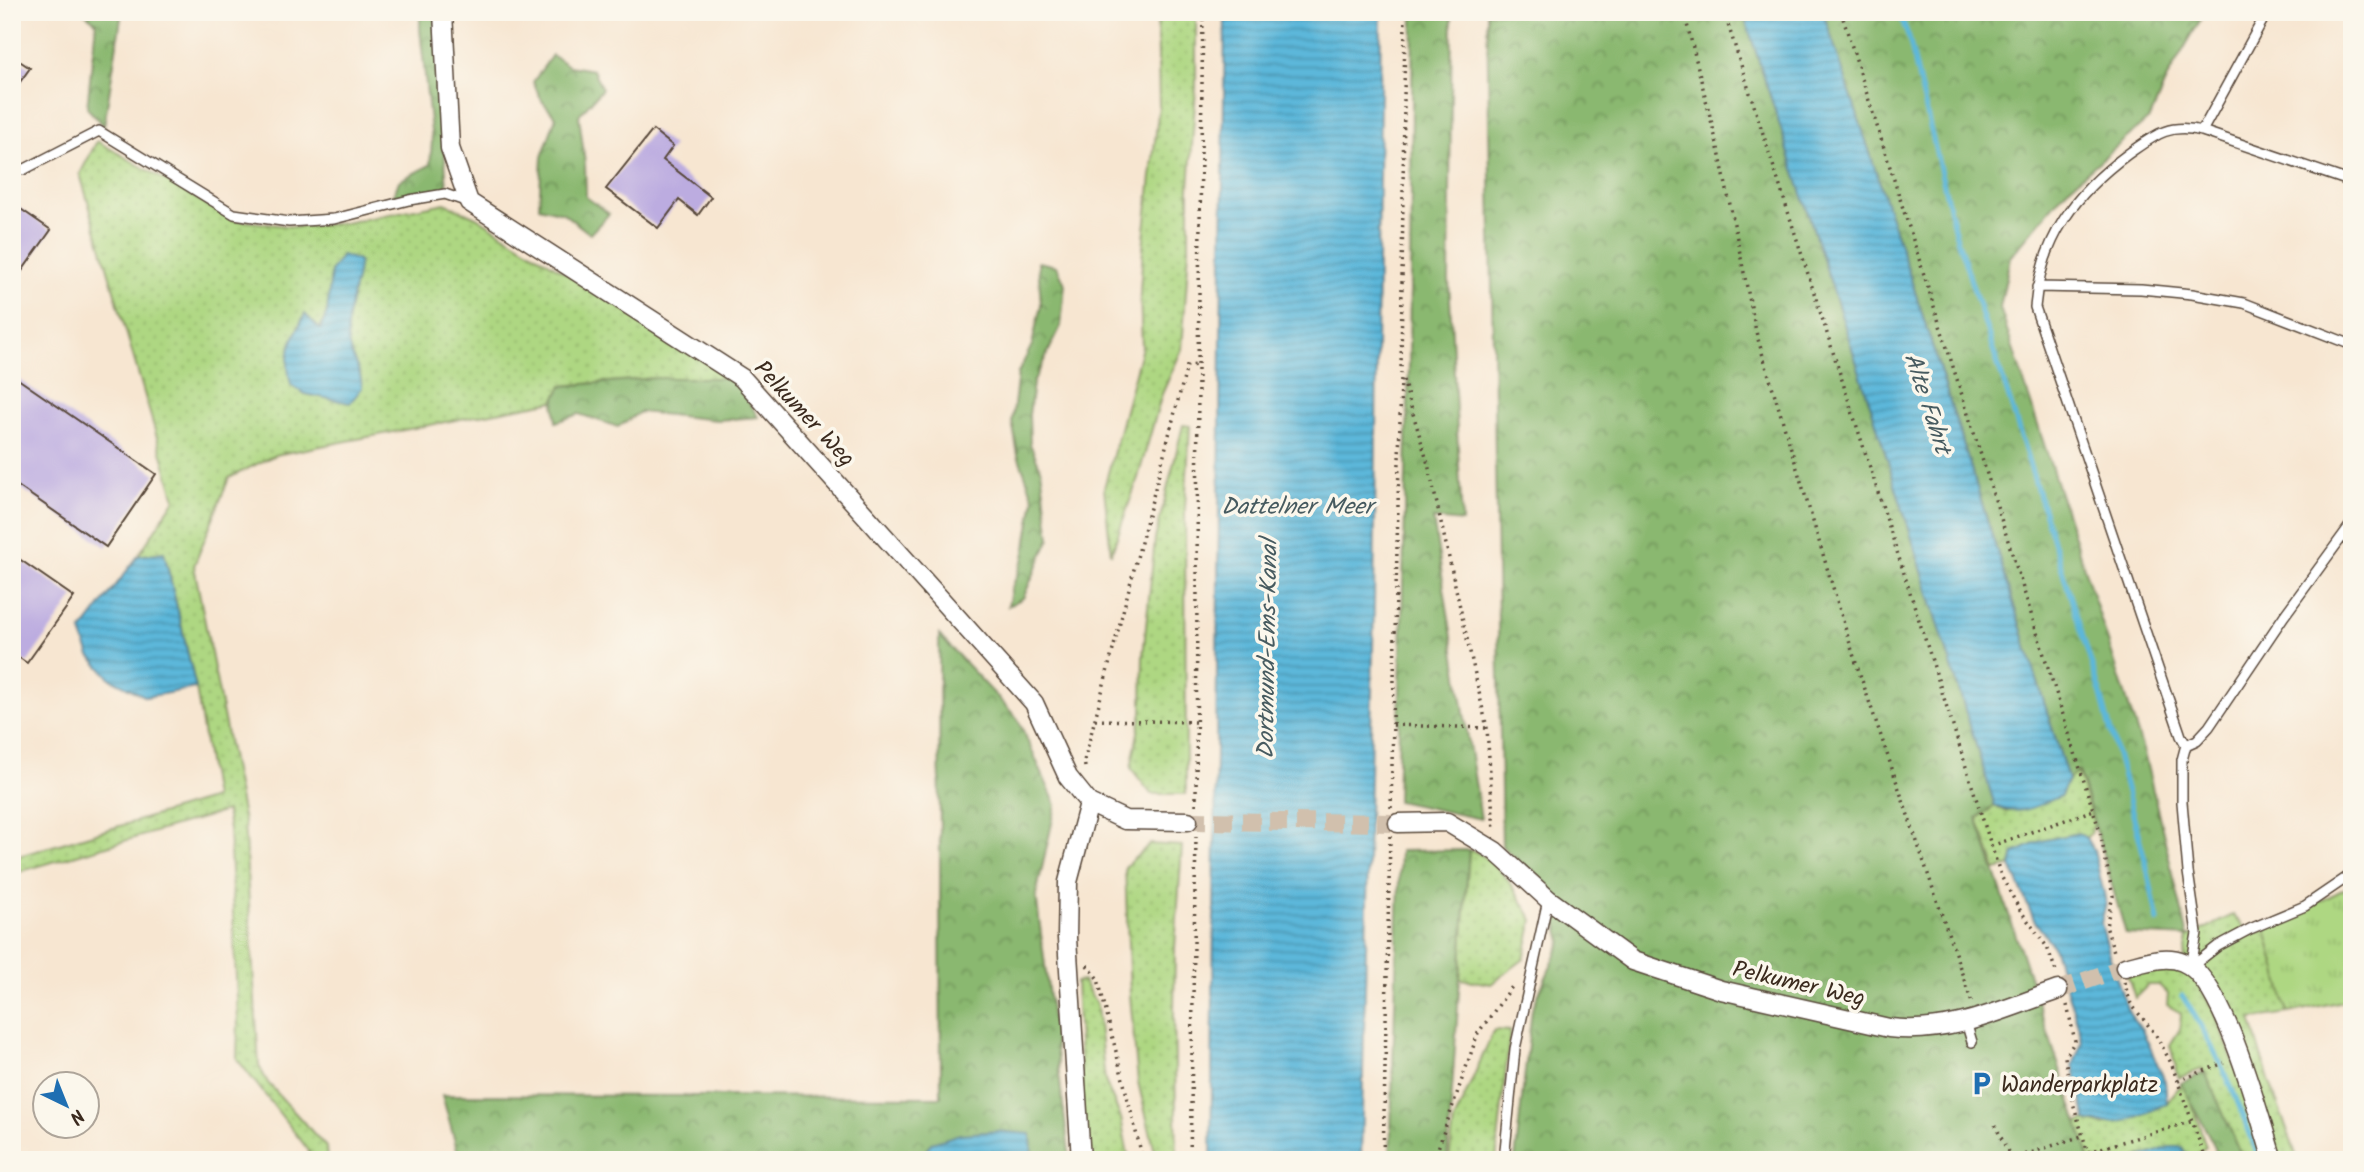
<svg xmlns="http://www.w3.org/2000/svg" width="2364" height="1172" font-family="Kalam,sans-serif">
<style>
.grass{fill:url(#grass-dots);stroke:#748050;stroke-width:2}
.forest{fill:url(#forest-crowns);stroke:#627147;stroke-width:2}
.park{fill:url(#park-tufts);stroke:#748050;stroke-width:2}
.water{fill:url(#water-rules);stroke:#4c707c;stroke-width:2}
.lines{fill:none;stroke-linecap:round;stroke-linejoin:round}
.stream{stroke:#5cb7da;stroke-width:5}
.building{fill:#bcace0}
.street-tunnel{stroke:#d1c0ad;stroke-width:18;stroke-dasharray:18 9;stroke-linecap:butt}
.lane-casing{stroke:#574639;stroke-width:12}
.street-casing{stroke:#574639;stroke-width:21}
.path{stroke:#574639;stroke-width:3.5;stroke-dasharray:2 5;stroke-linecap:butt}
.lane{stroke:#fff;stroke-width:9}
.street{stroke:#fff;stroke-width:18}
.labels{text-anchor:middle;stroke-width:7;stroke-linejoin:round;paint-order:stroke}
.street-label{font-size:23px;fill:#3b2a1e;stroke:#fbf7ec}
.poi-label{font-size:23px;fill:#3b2a1e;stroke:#fbf7ec;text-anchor:start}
.water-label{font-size:24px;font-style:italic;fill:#475b60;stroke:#fbf7ec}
</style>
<defs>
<pattern id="grass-dots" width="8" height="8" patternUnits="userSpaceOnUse" patternTransform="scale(1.75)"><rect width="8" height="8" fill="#aed782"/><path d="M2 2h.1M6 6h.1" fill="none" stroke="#97b970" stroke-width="1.8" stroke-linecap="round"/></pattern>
<pattern id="forest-crowns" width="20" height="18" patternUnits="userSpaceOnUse" patternTransform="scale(1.75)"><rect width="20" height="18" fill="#8ab870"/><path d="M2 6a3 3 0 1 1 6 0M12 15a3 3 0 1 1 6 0" fill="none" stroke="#72965b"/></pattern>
<pattern id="park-tufts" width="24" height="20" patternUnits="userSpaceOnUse" patternTransform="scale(1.75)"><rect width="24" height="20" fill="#aed782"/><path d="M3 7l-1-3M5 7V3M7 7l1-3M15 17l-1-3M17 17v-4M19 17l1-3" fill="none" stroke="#97b970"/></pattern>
<pattern id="water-rules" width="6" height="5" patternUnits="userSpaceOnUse" patternTransform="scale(1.75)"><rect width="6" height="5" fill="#5cb7da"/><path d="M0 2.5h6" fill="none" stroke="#4d95b0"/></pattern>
</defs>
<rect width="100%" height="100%" fill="#fbf7ec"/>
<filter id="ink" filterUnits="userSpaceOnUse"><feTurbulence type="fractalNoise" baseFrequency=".0143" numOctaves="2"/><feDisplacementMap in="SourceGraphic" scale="14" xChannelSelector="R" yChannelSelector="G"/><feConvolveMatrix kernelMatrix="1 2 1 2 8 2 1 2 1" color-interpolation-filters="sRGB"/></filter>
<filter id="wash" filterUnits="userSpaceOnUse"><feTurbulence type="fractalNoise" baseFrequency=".00686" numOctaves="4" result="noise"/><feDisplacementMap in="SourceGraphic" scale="28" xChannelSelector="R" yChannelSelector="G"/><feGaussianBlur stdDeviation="1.57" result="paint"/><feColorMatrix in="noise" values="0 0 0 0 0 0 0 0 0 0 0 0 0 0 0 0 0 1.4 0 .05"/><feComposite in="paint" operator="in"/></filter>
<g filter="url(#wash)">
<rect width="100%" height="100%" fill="#f7e6d1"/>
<path class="grass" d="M1157 12H1196V87L1189 189V248L1182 349 1162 394 1137 481 1111 554 1104 488 1142 347 1140 292 1143 248 1159 105Z
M97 141 234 220 296 227 345 223 445 203 476 217 734 378H656L562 386 554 401 275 455 229 478 194 566 244 822 259 1066 268 1083 326 1147 327 1160H308L309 1151 237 1059 238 1020 229 829 226 811 12 874V858L214 798 196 688 164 552 138 556 175 499 80 174Z
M1183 425 1190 426 1185 508 1186 794H1151L1131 768 1142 712 1143 656 1155 539Z
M2078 773 2094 824 2091 833 2086 838 2078 833 2041 841 2014 853 2011 866 1996 870 1978 819 1987 809 1995 806 2006 812 2061 796 2068 779Z
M1150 844 1182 846 1175 948 1174 1014 1177 1160H1157L1138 1082 1130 995 1125 867Z
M1469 850C1498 856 1519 897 1533 920L1524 959 1491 984 1460 979Z
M2233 915 2251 935 2266 929 2288 1013 2251 1019 2269 1080 2298 1160H2275L2241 1058 2184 961 2188 937Z
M2161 961 2201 978 2272 1160H2244L2202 1069 2179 1078 2170 1045 2180 1029 2181 1013 2167 1005 2168 994 2159 985H2148L2135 998 2125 967Z
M1083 981 1097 1006 1105 1081 1121 1118 1129 1160H1085L1076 982Z
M1494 1030 1510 1031 1496 1160H1449L1454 1121Z
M2182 1083 2186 1085 2206 1147 2197 1154 2187 1155 2182 1148 2144 1155 2134 1160H2088L2077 1123 2086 1120 2104 1125 2167 1103Z"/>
<path class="forest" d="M83 12H122L104 126 87 108 96 22Z
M420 12H435L447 189 392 200 399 181 430 165 432 141 420 29Z
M1413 12H1452L1449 280 1462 522 1433 519 1481 819 1397 801 1409 365Z
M1487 12H1743L1871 407 1995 806 1977 818 2090 1160H1515L1532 1009 1562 941 1548 889 1502 846Z
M1823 12H2205L2168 76 2150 118 2066 190 2010 257 2000 308 2144 753 2188 937 2126 934 2079 771 2068 779C1988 522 1909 266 1823 12Z
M552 55 569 66 593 70 602 89 579 115 585 164 586 197 609 214 590 234 563 213 539 207 542 157 556 117 542 101 533 82Z
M1038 262 1057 266 1065 284 1061 326 1033 383 1029 415 1030 444 1041 469 1050 538 1023 598 1008 606 1011 590 1024 558 1034 499 1018 455 1012 421 1018 373 1032 345 1041 305Z
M656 378H734L758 417 717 420 640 412 618 427 579 414 556 422 554 401 562 386Z
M939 635 1018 719 1056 805 1036 895 1070 1160H1032L1031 1134 931 1143 920 1160H460L442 1095 941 1097Z
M1469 850 1447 1160H1390L1400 851Z
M2205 1072 2243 1159 2244 1160H2218L2214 1145 2181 1083Z"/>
<path class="park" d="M2352 885V999L2288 1013 2266 929Z"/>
<path class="water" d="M1225 12H1381L1374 606 1361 1160H1211Z
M1743 12H1823C1909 266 1988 522 2068 779L2061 796C2039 805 2018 818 1995 806L1871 407Z
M342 255 359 261C357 287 342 320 349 346 353 363 361 368 362 388L350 403 305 394 291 385C283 355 291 341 305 314L320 329 327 313 331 271Z
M164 552 196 688 146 697 111 679 90 656 81 632 138 556Z
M2078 833 2086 838 2094 851 2106 903 2101 923 2114 970 2127 1008 2134 1021 2142 1029 2165 1081 2167 1103C2139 1117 2118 1129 2086 1120L2073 1065 2082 1042 2080 1032 2053 946 2034 920 2011 866 2014 853 2041 841Z
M998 1131 1031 1134 1032 1160H920L931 1143 960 1134Z
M2169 1147H2182L2190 1160H2134Z"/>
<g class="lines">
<path class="stream" d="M1899 12 1909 38 1955 232 2013 411 2101 695 2146 863 2158 921
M2182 995C2215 1046 2240 1102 2259 1160"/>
</g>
<g id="blocks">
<path class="building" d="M12 56 30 68 12 93Z
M653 130 673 146 663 160 711 197 698 215 679 200 658 228 606 189Z
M12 203 51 230 12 285Z
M18 379 156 474 106 547 12 482V387Z
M12 554 74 597 27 663 12 653Z"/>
</g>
</g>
<g filter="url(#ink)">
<use href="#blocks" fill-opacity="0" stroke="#574639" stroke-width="2"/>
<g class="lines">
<path class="street-tunnel" d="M1188 821 1398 823
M2058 990 2125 967"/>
<defs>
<path id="lane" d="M2202 131 2267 12
M12 162 23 170 99 131 234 214 289 222 334 219 409 200 445 194 468 202
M2037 287 2141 289 2192 294 2244 303 2352 345
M2186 745 2197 740 2209 727 2284 616 2352 523
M2191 967 2197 933 2188 872 2182 802V760L2186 745 2181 736 2035 307C2041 239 2075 193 2128 154 2155 135 2168 123 2202 131L2352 182
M2191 967 2218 946 2250 929 2305 906 2352 874
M1966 1022 1972 1042
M1504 1160 1515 1049 1548 900"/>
<path id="street" d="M443 12 450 148 469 202 742 378 1034 703 1068 777 1089 803 1125 820 1188 821
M1398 823 1447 822 1495 851 1548 899 1633 961 1721 990 1889 1028C1950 1035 2001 1010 2058 990
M2125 967C2142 963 2165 954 2183 962 2224 978 2259 1117 2273 1160
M1081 1160 1067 938 1068 882 1089 803"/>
</defs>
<use href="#lane" class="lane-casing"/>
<use href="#street" class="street-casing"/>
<path class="path" d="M1684 12 1720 156 1757 336 1854 657 1972 1003
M1724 12 2001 876 2020 910 2047 947 2057 974
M1841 12 2100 832 2113 896 2106 926 2115 955
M1403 380 1428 464 1487 728 1494 831
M1095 720 1197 722
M1393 725 1487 728
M1085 767 1084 761 1187 366 1198 365
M1196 805 1198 365 1203 12
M1391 808 1401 375 1405 12
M1991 846 2094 810
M1087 965 1098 979 1143 1160
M2124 982 2131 1004 2156 1035 2171 1063 2206 1160
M2067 1005 2075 1041 2065 1057 2071 1096 2090 1160
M2178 1081 2224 1063
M1995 1125 2012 1160
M2088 1152 2193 1121
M2012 1159 2082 1136
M1190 1160 1196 837
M1383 1160 1390 836
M1434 1160 1478 1033 1514 984"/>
<use href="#lane" class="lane"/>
<use href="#street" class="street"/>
</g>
</g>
<defs>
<symbol id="parking-bare" viewBox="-9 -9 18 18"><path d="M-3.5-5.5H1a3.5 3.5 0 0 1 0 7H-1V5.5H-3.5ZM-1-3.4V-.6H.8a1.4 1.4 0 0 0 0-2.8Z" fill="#1f6fb2" stroke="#fbf7ec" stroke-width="2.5" paint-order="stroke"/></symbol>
</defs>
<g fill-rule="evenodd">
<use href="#parking-bare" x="1964" y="1066" width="35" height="35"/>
</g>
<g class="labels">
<g class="street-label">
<text transform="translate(805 413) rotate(47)" y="8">Pelkumer Weg</text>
<text transform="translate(1799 983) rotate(13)" y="8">Pelkumer Weg</text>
</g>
<g class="poi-label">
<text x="2001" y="1092">Wanderparkplatz</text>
</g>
<g class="water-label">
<text transform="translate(1928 403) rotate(72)" y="8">Alte Fahrt</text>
<text x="1297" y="514">Dattelner Meer</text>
<text transform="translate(1267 649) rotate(-89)" y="8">Dortmund-Ems-Kanal</text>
</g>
</g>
<rect width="2364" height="1172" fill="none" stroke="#fbf7ec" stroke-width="42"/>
<g transform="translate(66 1105) rotate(137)"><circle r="33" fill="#fbf7ec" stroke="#aea59a" stroke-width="2"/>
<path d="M0-5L12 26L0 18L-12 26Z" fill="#1f6fb2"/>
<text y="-10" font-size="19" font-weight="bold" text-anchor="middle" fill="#3b2a1e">N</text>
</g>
</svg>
